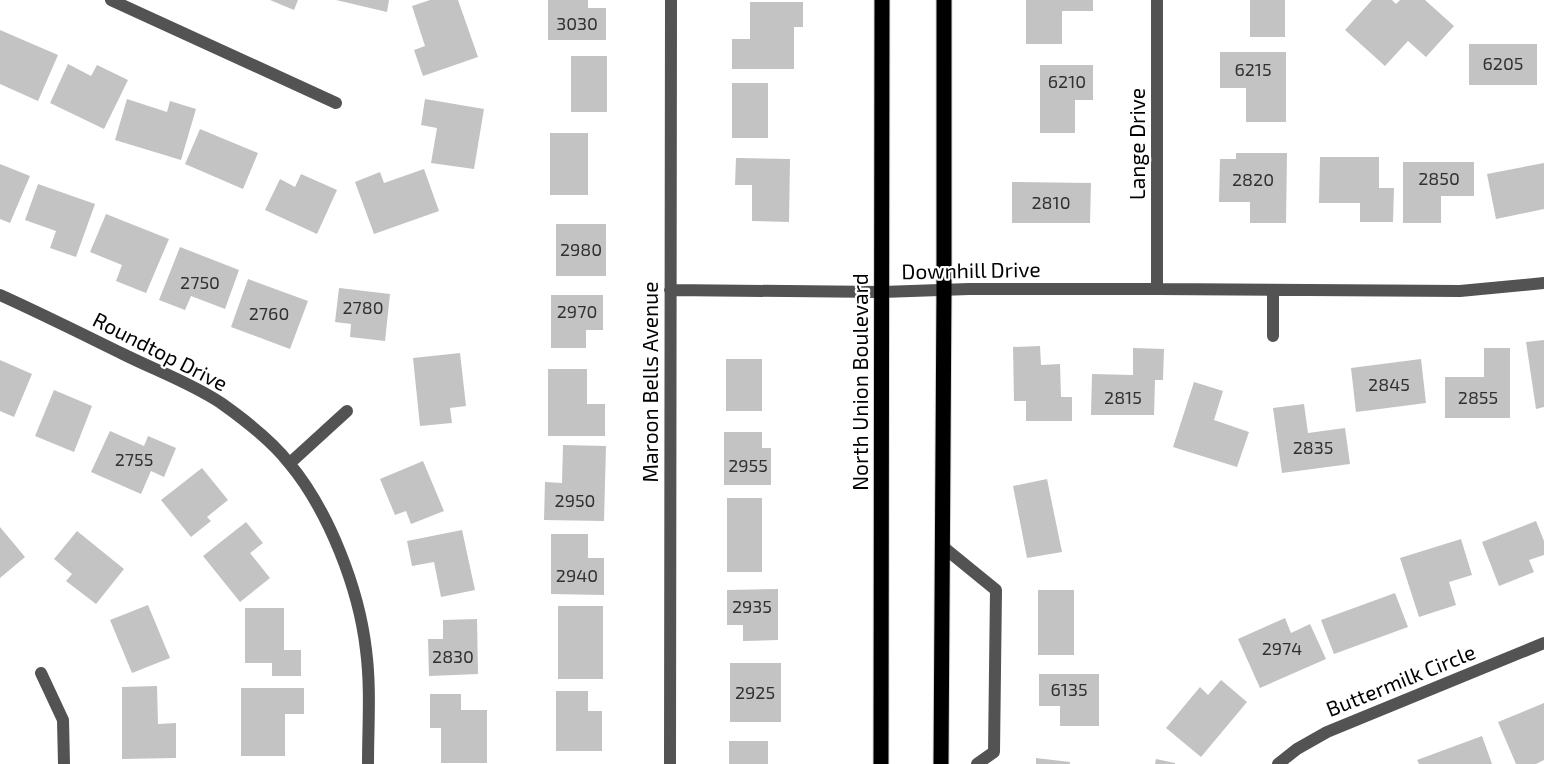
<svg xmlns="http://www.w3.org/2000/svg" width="1544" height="764" font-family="'Exo 2',sans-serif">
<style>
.building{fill:#c3c3c3}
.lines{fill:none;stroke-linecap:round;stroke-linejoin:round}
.primary-casing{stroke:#dbdbdb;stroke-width:17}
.minor{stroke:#535353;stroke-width:12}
.primary{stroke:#000;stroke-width:15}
.labels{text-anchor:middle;stroke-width:4.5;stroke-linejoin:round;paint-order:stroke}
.number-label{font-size:18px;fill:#313131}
.street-label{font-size:21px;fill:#000;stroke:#fff}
</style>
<rect width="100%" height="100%" fill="#fff"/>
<path class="building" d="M270 0H298L294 10Z
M336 0H389L387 12Z
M430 0H458L478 57 423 76 414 50 425 46 412 6Z
M548 0H588V8H606V40H548Z
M1026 0H1093V11H1062V44H1026Z
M1250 0H1285V37H1250Z
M1372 0H1392L1396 4 1400 0H1425L1454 26 1426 57 1408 41 1385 66 1345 30Z
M750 2H803V27H794V69H732V39H750Z
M0 30 58 55 38 101 0 84Z
M1469 44H1537V85H1469Z
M1220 52H1286V122H1246V88H1220Z
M571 56H607V112H571Z
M68 64 91 76 97 65 128 80 104 129 50 103Z
M1040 65H1093V100H1075V133H1040Z
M732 83H768V138H732Z
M127 99 167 112 170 101 196 109 181 160 115 140Z
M425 99 484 109 474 169 431 163 437 128 421 125Z
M200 129 258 153 243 189 185 164Z
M550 133H588V195H550Z
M1236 153H1287L1286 223H1250V202H1219L1220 159H1236Z
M1320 157H1379V188H1394L1393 222H1360V203H1319Z
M736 158 790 159 789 222 752 221V185H735Z
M1403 162H1474V196H1441V223H1403Z
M1544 163V209L1496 219 1487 174Z
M0 164 30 176 10 223 0 219Z
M424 169 439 211 374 234 355 182 380 172 384 183Z
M301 174 337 190 317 234 265 210 280 179 295 187Z
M1012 182 1091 183 1090 223H1012Z
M38 184 95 204 76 257 50 248 56 231 25 220Z
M106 214 169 239 146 293 116 281 122 265 90 252Z
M556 224H606V276H556Z
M180 247 239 270 225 309 191 296 185 310 159 300Z
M248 279 308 301 290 349 231 327Z
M339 288 390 294 385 341 350 337 351 324 335 322Z
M551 295H603V330H586V348H551Z
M1544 340V407L1536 409 1526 342Z
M1040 346 1041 365 1060 364 1061 397H1072V421H1026V401H1014L1013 347Z
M1133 348 1164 349 1163 380H1155L1154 415H1091L1092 374 1133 375Z
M1484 348H1510V418H1445V377H1484Z
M460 353 466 406 450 408 452 423 420 426 413 358Z
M726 359H762V411H726Z
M1421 359 1426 403 1356 412 1351 368Z
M0 360 32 374 14 417 0 411Z
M548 369H587V404H605V436H548Z
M1194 382 1223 391 1214 420 1249 432 1237 467 1173 447Z
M54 390 92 406 74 452 35 436Z
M1304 404 1308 433 1345 428 1350 464 1282 473 1273 408Z
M110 431 144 446 148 436 176 448 164 477 151 471 141 494 91 472Z
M724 432H762V448H771V485H724Z
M563 445 606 446 604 521 544 520 545 482 562 483Z
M423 461 444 511 411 524 406 511 395 515 380 479Z
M202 468 228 500 207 517 211 521 191 537 161 500Z
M1047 479 1062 552 1027 558 1013 486Z
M727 498H762V572H727Z
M1536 521 1544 541V555L1529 560 1534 572 1499 586 1482 542Z
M246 522 263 543 250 553 270 578 240 602 203 556Z
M0 527 25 557 0 578Z
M462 530 475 590 441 597 434 562 412 566 407 541Z
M77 531 124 569 96 604 66 581 72 574 54 559Z
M551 534H588V558H604V595L551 594Z
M1461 539 1472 575 1449 582 1456 605 1419 617 1400 558Z
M778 589V640L743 641V625H727V590Z
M1038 590H1074V655H1038Z
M1395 593 1408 627 1334 654 1321 620Z
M148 605 170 658 132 673 110 620Z
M558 606H603V679H558Z
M245 608H284V650H301V676H272V663H245Z
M1285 618 1291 633 1310 624 1326 659 1260 688 1238 639Z
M477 619 478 674 429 676 428 639H443V620Z
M730 663H781V722H730Z
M1039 674H1099V726H1060V706H1039Z
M1221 680 1247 702 1201 757 1166 728 1200 687 1208 695Z
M157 686 158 724 176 723V758L122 759V687Z
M241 688H304V714H285V756H241Z
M556 691H588V711H602V751H556Z
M430 694H461V710H487V763H441V728H430Z
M1544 703V760L1536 764H1516L1498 722Z
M1482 736 1492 764H1419L1417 760Z
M729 741H768V764H729Z
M1036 758 1070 762V764H1036Z
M1156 759 1175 763V764H1155Z"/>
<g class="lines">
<defs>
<path id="primary" d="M881 764 882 0
M941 764 944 290V0"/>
</defs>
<use href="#primary" class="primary-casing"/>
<path class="minor" d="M111 0 336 103
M1157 0V289
M670 290 882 292 969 289H1157L1460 291 1544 283
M1273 290V336
M0 295C42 314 82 334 123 354 155 370 191 383 221 403 245 420 271 440 289 463 329 511 359 589 366 650 371 688 368 726 368 764
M290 463 347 411
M942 546 996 590 994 752 977 764
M41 673 63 720 64 764
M670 764 671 0
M1278 764 1297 749 1327 732 1544 643"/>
<use href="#primary" class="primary"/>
</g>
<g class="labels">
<g class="number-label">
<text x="577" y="30">3030</text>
<text x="1503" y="70">6205</text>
<text x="1253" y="76">6215</text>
<text x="1067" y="88">6210</text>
<text x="1439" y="185">2850</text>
<text x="1253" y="186">2820</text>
<text x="1051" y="209">2810</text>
<text x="581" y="256">2980</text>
<text x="200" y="289">2750</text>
<text x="363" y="314">2780</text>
<text x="577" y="318">2970</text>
<text x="269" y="320">2760</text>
<text x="1389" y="391">2845</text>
<text x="1123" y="404">2815</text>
<text x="1478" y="404">2855</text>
<text x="1313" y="454">2835</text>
<text x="134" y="466">2755</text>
<text x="748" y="472">2955</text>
<text x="575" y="507">2950</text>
<text x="577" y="582">2940</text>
<text x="752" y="613">2935</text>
<text x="1282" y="655">2974</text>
<text x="453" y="663">2830</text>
<text x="1069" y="696">6135</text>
<text x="755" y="699">2925</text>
</g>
<g class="street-label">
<text transform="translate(1138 144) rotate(-90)" y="7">Lange Drive</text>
<text transform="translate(971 271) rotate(-1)" y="7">Downhill Drive</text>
<text transform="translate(160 352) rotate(27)" y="7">Roundtop Drive</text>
<text transform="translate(651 382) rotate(-90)" y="7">Maroon Bells Avenue</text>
<text transform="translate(861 382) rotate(-90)" y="7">North Union Boulevard</text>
<text transform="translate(1401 681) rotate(-22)" y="7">Buttermilk Circle</text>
</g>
</g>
</svg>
